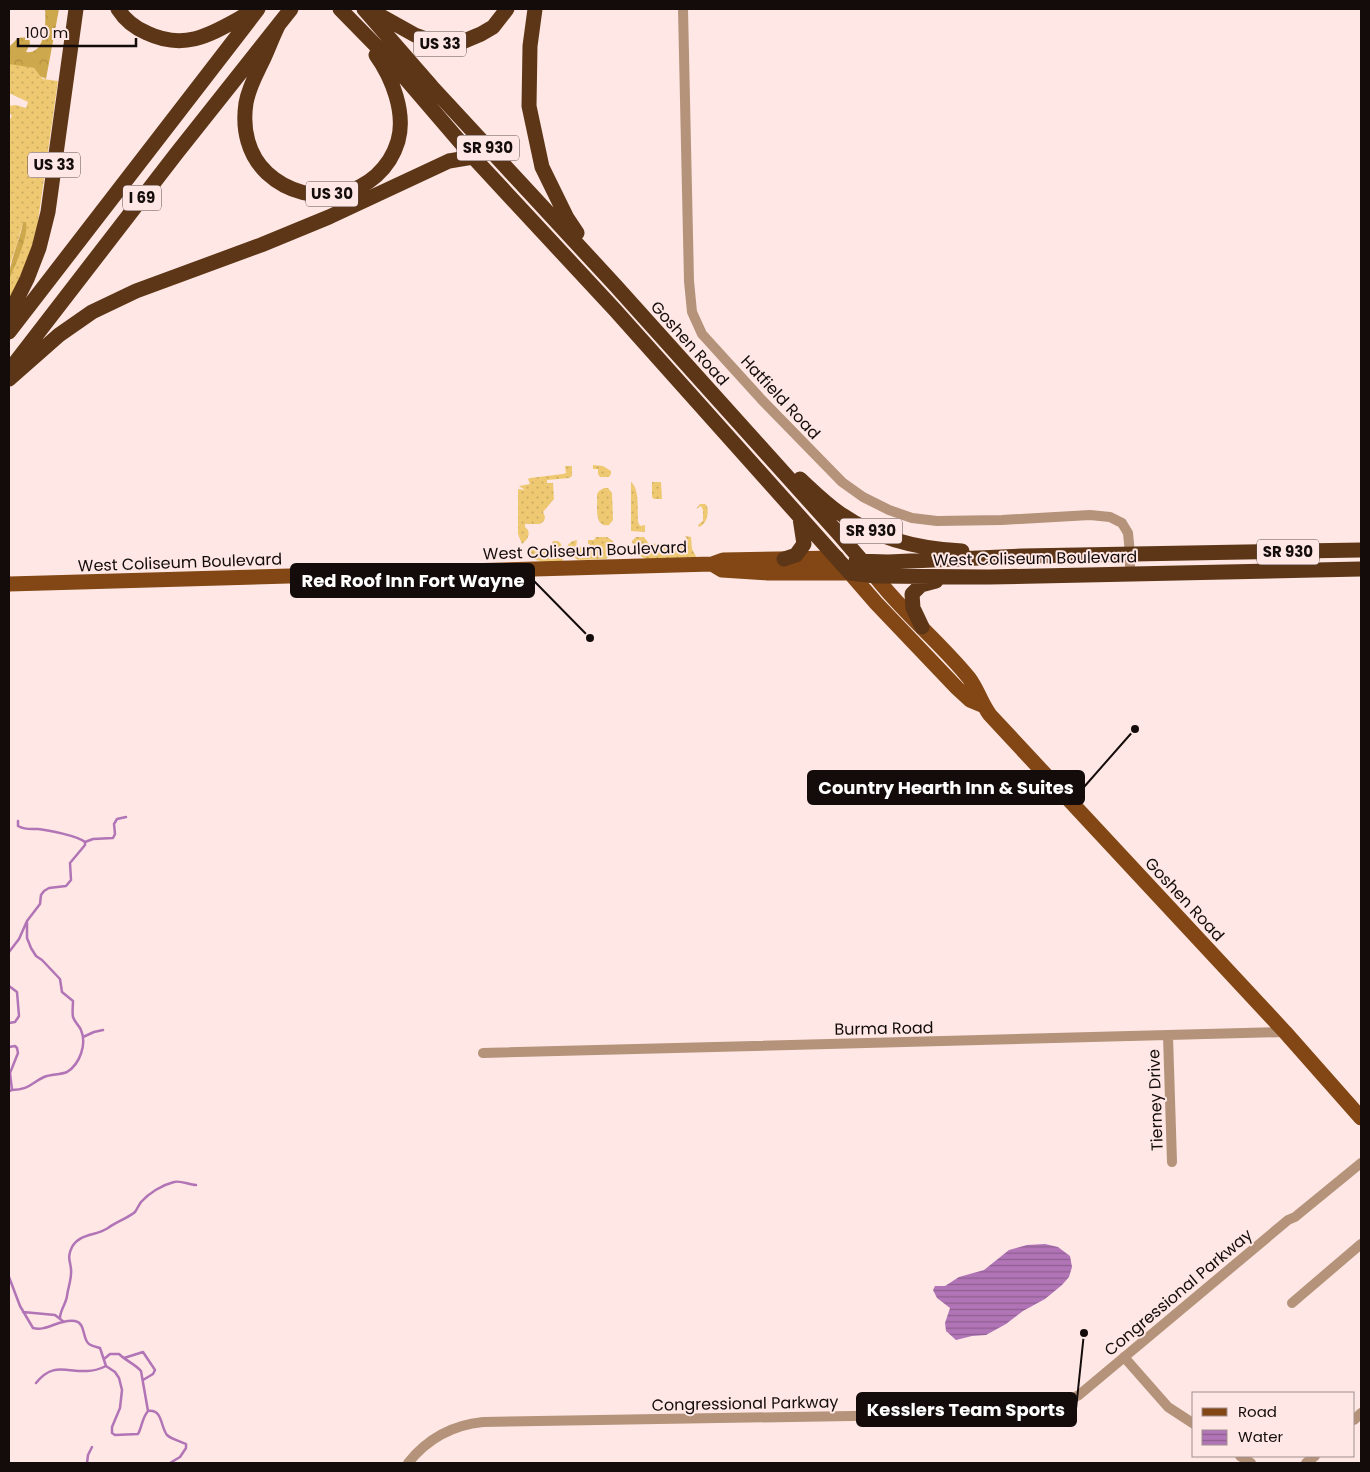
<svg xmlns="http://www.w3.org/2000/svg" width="1370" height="1472" font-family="Poppins,sans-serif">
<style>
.grass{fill:url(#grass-dots)}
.forest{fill:url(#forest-crowns)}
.water{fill:url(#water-rules)}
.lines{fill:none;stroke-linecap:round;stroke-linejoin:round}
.stream{stroke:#b174b6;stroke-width:2.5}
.street{stroke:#b5937b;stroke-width:10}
.primary{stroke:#824714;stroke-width:15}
.highway{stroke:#5d3617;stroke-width:15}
.labels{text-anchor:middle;stroke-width:4;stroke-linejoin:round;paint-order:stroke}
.shield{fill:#fee7e4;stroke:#5a4e4c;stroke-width:1}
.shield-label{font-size:15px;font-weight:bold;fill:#130c0b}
.street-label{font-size:16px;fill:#130c0b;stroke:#fee7e4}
.leader{fill:none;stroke:#130c0b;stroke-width:2}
.callout-dot{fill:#130c0b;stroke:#fee7e4;stroke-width:2}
.callout{fill:#130c0b;stroke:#130c0b;stroke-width:2}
.callout-label{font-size:18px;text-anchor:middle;font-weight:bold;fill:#fff}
</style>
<defs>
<pattern id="grass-dots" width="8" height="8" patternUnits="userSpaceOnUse" patternTransform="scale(1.25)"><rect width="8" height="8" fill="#eec972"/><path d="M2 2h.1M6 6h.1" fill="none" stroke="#cbab61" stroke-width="1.8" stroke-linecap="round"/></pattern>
<pattern id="forest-crowns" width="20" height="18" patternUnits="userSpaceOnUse" patternTransform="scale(1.25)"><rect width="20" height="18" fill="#cea84c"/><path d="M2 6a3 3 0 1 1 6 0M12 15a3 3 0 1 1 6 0" fill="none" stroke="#b08f41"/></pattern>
<pattern id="water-rules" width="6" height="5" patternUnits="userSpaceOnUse" patternTransform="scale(1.25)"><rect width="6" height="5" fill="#b174b6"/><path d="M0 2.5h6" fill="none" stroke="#8f5e92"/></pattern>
</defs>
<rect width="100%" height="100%" fill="#fee7e4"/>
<path class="grass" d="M15 63 34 68 43 79 58 81 37 228 26 267 9 302V280L23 242 26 226 23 222 18 241 9 267V122L12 115 9 114V106L16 105 26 108 28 102 9 93V64Z
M593 465 603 466 611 471V474L609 477H600L598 474V469H593Z
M565 466H572V476L569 478 547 480V483H553L554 499 543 512 545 517 544 521 540 524H525V527L528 530C530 536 527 540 522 544L518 534V489L525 490 519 486 530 484 528 479 530 478 563 474 566 473Z
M631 482C640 489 637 510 638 522L640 526 645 525V532L631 531Z
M652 482H661L662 499H654L652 497Z
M604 488H608L612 493 613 520 609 525C593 528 598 505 597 494L599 491Z
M700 504H705L707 506C709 513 707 524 699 527L698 525 703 521V510L701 506 696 509Z
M685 536 691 537 692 549 697 558 646 559C638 556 634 549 632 541L636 537H644L649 544 684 543 688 541Z
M596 537H607L613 541 614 551 606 559 578 560 567 553C565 546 570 541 577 540L576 547H588L590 544H588V540H594Z
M553 541H558L561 544 563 561C551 562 536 564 526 554L529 550 551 548Z"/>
<path class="forest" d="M45 9H59L46 79 40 76 34 68 9 64V47L18 38 29 37 30 44 26 52C46 55 46 22 45 9Z
M23 222H26C29 237 15 265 9 280 9 260 20 242 23 222Z"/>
<path class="water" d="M1045 1244 1058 1247 1070 1256 1072 1267 1069 1277 1062 1285 1045 1299 1023 1311 1006 1324 986 1335 972 1336 956 1340 946 1331 945 1323 950 1308 937 1298 933 1290 935 1286H945L959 1277 984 1270 1009 1250 1027 1245Z"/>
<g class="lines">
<path class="stream" d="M85 842 93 839 113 838 115 834 114 824 117 819 126 817
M9 952 19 939 27 921 40 904 41 895 44 891 49 888 66 886 71 880 70 863 85 845V842C78 836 48 830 38 829 31 829 25 830 18 826V821
M9 986 17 992 19 1016 15 1022 9 1023
M83 1037 94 1032 103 1030
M9 1047 15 1046 17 1048 18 1053 10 1073 12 1090 9 1091
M12 1090C29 1090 31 1083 44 1077 51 1074 60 1075 67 1072 80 1064 87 1044 81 1030 79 1025 75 1023 73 1017 72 1012 73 1006 73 1001L62 992 60 979 42 960 36 956 31 948 27 938V921
M9 1277 20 1306 33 1328C47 1332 60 1318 75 1321 86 1323 82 1339 89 1344 92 1346 97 1347 100 1348L106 1366 115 1372 119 1378 122 1390 120 1408 112 1427V1433L115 1435 138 1434C142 1427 142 1418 148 1411 163 1409 160 1426 167 1435 171 1439 180 1441 186 1444V1448L180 1457 170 1463
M23 1312 55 1315 64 1322
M60 1318C60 1310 66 1304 67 1296 68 1288 72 1278 71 1269 70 1260 67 1257 72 1247 80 1233 96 1236 108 1228 116 1222 128 1218 135 1212 137 1209 139 1205 141 1202 149 1193 162 1185 174 1182 181 1180 189 1185 196 1185
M124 1358 143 1352 155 1370 153 1374 143 1380
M104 1359 110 1354H119C125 1360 136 1365 141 1371L148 1411
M36 1383C53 1362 65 1372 87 1371 94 1371 100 1369 106 1366
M87 1463 88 1455 92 1447"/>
<path class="street" d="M683 9 689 281 692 312 702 334 761 399 842 482 863 497 889 510 912 518 937 521 1002 520 1090 515 1110 517 1122 523 1128 533 1130 554V574
M1168 1036 1172 1162
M483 1053 1285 1032
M1292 1303 1361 1244
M1124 1357 1168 1407 1194 1424
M1354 1420 1361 1413
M1240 1456 1251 1463
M408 1463C428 1438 452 1425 483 1422L1026 1413 1054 1408 1079 1395 1288 1220 1295 1217 1361 1163
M1306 1463 1315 1456"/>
<path class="primary" d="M712 564 722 570 768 573H850L876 603 957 688 970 700 982 705
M875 576C903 613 940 642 969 678 978 690 981 703 990 715L1285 1032 1361 1118
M9 584 712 564 723 560 837 558"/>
<path class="highway" d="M118 9C125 20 135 28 147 33 189 53 217 30 253 11
M340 9 388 58 473 157 615 310 850 573 875 576 989 577 1361 569
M364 9 432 87 615 285 838 533 875 576
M535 9 530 46 529 106 542 167 567 218 577 233
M372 11 415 35 440 44 462 42 481 34 493 27 507 9
M278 26C273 36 269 47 264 58 257 73 249 86 246 103 242 129 248 155 267 173 309 212 381 198 398 141 406 113 392 77 376 55
M9 315 27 279 39 248 48 212 76 9
M9 332 258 9
M11 368 176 154 291 9
M9 379 59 335 92 312 136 291 261 245 329 217 449 161 473 157
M800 479C812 490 824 502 838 512 874 538 918 549 962 551
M784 559 796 555 804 544 800 518
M856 561 888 562 1023 556 1361 550
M922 627 913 608 912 594 921 585 936 581"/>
</g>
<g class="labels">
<g class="shield">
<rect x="414" y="31.5" width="52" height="25" rx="4"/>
<rect x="457" y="135.5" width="62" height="25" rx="4"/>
<rect x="28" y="152.5" width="52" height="25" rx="4"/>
<rect x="306" y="181.5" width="52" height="25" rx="4"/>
<rect x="123" y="185.5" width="38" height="25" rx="4"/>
<rect x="840" y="518.5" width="62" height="25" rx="4"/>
<rect x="1257" y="539.5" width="62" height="25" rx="4"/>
</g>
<g class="shield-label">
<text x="440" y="49">US 33</text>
<text x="488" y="153">SR 930</text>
<text x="54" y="170">US 33</text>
<text x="332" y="199">US 30</text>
<text x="142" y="203">I 69</text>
<text x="871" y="536">SR 930</text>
<text x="1288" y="557">SR 930</text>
</g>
<g class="street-label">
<text transform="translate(690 343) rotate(48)" y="6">Goshen Road</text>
<text transform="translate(781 397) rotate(47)" y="6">Hatfield Road</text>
<text transform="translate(585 550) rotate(-2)" y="6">West Coliseum Boulevard</text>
<text transform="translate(1035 558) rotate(-1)" y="6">West Coliseum Boulevard</text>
<text transform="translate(180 562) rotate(-2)" y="6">West Coliseum Boulevard</text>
<text transform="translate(1185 899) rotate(47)" y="6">Goshen Road</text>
<text transform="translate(884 1028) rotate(-1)" y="6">Burma Road</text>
<text transform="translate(1155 1100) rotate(-92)" y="6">Tierney Drive</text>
<text transform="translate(1178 1292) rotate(-40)" y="6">Congressional Parkway</text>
<text transform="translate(745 1403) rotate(-1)" y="6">Congressional Parkway</text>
</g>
</g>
<path class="leader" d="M590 638L534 581M1135 729L1084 787M1084 1333L1076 1409"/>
<g class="callout-dot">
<circle cx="590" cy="638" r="5"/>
<circle cx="1135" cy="729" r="5"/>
<circle cx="1084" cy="1333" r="5"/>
</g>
<g class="callout">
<rect x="291" y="564" width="243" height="33" rx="5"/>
<rect x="808" y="771" width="276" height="33" rx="5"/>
<rect x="857" y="1393" width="219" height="33" rx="5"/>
</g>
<g class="callout-label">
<text x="413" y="587">Red Roof Inn Fort Wayne</text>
<text x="946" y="794">Country Hearth Inn &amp; Suites</text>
<text x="966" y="1416">Kesslers Team Sports</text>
</g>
<rect width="1370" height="1472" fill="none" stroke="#130c0b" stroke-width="20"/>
<rect x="1192" y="1392" width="162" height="65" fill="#fee7e4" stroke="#a08f8d"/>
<rect x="1202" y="1408" width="25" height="8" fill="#824714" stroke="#a08f8d"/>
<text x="1238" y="1417" font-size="15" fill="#130c0b">Road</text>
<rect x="1202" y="1430" width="25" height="15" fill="url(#water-rules)" stroke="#a08f8d"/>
<text x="1238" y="1442" font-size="15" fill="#130c0b">Water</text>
<path d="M18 38v8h118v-8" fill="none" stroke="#130c0b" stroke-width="2.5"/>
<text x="25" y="38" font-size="15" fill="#130c0b" stroke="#fee7e4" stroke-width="4" paint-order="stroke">100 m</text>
</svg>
